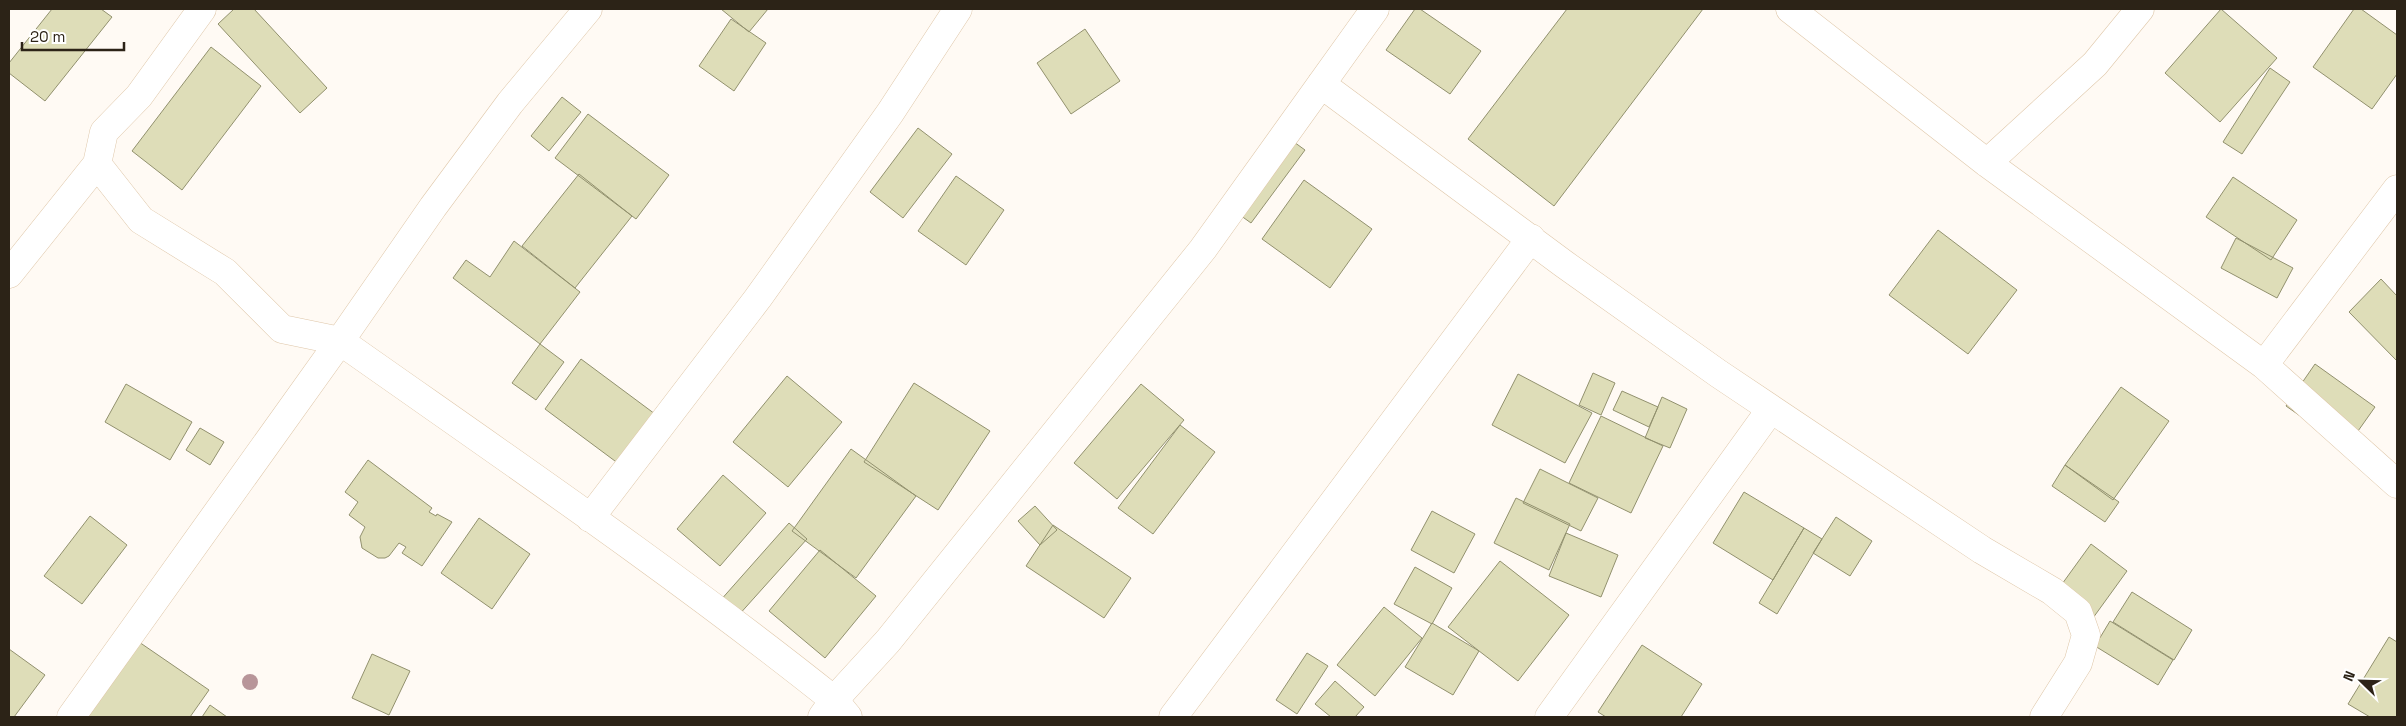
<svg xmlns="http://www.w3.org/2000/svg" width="2406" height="726" font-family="'Space Grotesk',sans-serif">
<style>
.building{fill:#deddb8;stroke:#92916e}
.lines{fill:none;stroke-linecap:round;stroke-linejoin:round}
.minor-casing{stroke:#dfc7a9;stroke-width:29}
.minor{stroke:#fff;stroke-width:28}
.tree{fill:#b89599}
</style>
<rect width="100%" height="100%" fill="#fffaf4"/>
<path class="building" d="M52 9H101L112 17 45 101 9 73V63Z
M234 9H254L327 88 300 113 218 24Z
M721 9H768L749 32Z
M1415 9H1420L1481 51 1450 94 1386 50Z
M1567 9H1703L1554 206 1468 139Z
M2221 9 2277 58 2220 122 2165 73Z
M2354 9H2361L2397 35V74L2372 109 2313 67Z
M731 19 766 43 734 91 699 66Z
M1085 29 1120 81 1071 114 1037 63Z
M211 47 261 86 182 190 132 151Z
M2270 68 2290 82 2242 154 2223 142Z
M562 97 581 112 549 151 531 136Z
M588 114 669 175 636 219 555 158Z
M918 128 952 154 903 218 870 192Z
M1287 137 1305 150 1251 223 1233 210Z
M579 174 632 216 575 288 522 246Z
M956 176 1004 210 966 265 918 231Z
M2233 177 2297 220 2271 260 2206 217Z
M1304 180 1372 229 1330 288 1262 239Z
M1938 230 2017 290 1968 354 1889 295Z
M2236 238 2293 268 2277 298 2221 268Z
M514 241 580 292 540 344 453 278 466 260 490 277Z
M2381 279 2397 296V361L2349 312Z
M540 344 564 362 536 400 512 383Z
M581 359 655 414 619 464 545 409Z
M2315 364 2375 407 2346 448 2286 406Z
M1593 373 1615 383 1601 415 1579 405Z
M1518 374 1592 413 1565 463 1492 425Z
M787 376 842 422 788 487 733 442Z
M914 383 990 431 938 510 864 462Z
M126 384 192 422 170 460 105 422Z
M1141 384 1184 420 1117 499 1074 463Z
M2121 387 2169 421 2113 500 2065 465Z
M1622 391 1658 407 1649 427 1613 410Z
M1662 397 1687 409 1670 448 1645 438Z
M1601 416 1663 446 1631 513 1569 483Z
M1180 425 1215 452 1153 534 1118 508Z
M200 428 224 442 210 465 186 450Z
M851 449 916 496 856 578 792 531Z
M368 460 432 508 429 512 436 516 437 514 452 522 422 566 402 553 406 547 399 543 389 556 385 558H378L362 548 360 537 365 527 349 515 358 502 345 492Z
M2065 465 2119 502 2105 522 2052 486Z
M1540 469 1598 498 1581 531 1523 503Z
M723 475 766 513 720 566 677 529Z
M1744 492 1804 528 1773 580 1713 543Z
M1516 498 1570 524 1549 570 1494 543Z
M1035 506 1057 530 1040 545 1018 521Z
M1432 511 1475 534 1454 573 1411 550Z
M90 516 127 545 82 604 44 576Z
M1836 517 1872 541 1850 576 1813 553Z
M479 518 530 554 492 609 441 573Z
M789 523 807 539 737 617 719 602Z
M1053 525 1131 578 1104 618 1026 566Z
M1804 528 1822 539 1777 614 1759 603Z
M1566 533 1618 555 1601 597 1549 576Z
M2091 544 2127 571 2085 629 2049 602Z
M820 550 876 596 825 658 769 611Z
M1500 561 1569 615 1518 681 1448 627Z
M1415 567 1452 588 1432 624 1394 604Z
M2132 592 2192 630 2174 660 2113 622Z
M1384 607 1422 638 1375 696 1337 665Z
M2110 621 2173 660 2158 685 2095 646Z
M1432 623 1479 651 1453 695 1405 667Z
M2389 637 2397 642V717H2370L2348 704Z
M139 642 209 690 190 717H88Z
M1642 645 1702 684 1681 717H1606L1598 712Z
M9 649 45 675 14 717H9Z
M1307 653 1328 666 1297 714 1276 700Z
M372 654 410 671 389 715 352 698Z
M1335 681 1364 707 1355 717H1331L1315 704Z
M210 705 227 717H202Z"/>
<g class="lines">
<defs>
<path id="minor" d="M1790 9 1987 163 2264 365 2397 484
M1321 84 1564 264 1719 374 1982 550 2052 591 2078 612 2086 635 2078 663 2044 717
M1987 163 2095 64 2140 9
M97 164 104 132 139 96 202 9
M9 274 97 164 141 220 225 272 282 329 340 341 433 207 510 103 588 9
M2264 365 2397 189
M590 518 758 298 890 113 958 9
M71 717 340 341C506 458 675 573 834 700L888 641 1203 249 1375 9
M822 717 834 700 848 717
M1173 717 1531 238
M1549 717 1771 409"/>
</defs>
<use href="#minor" class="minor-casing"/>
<use href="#minor" class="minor"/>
</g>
<circle class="tree" cx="250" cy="682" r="8"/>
<rect width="2406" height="726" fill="none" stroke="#2c2317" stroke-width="20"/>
<g transform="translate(2361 681) rotate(293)" stroke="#ffffff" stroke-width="4" paint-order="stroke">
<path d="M0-4L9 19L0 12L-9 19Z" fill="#2c2317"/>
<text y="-8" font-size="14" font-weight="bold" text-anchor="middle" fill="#2c2317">N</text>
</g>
<path d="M22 42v8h102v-8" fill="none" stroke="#2c2317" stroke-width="2.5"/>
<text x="30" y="42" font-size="15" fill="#2c2317" stroke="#ffffff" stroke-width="4" paint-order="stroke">20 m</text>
</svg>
